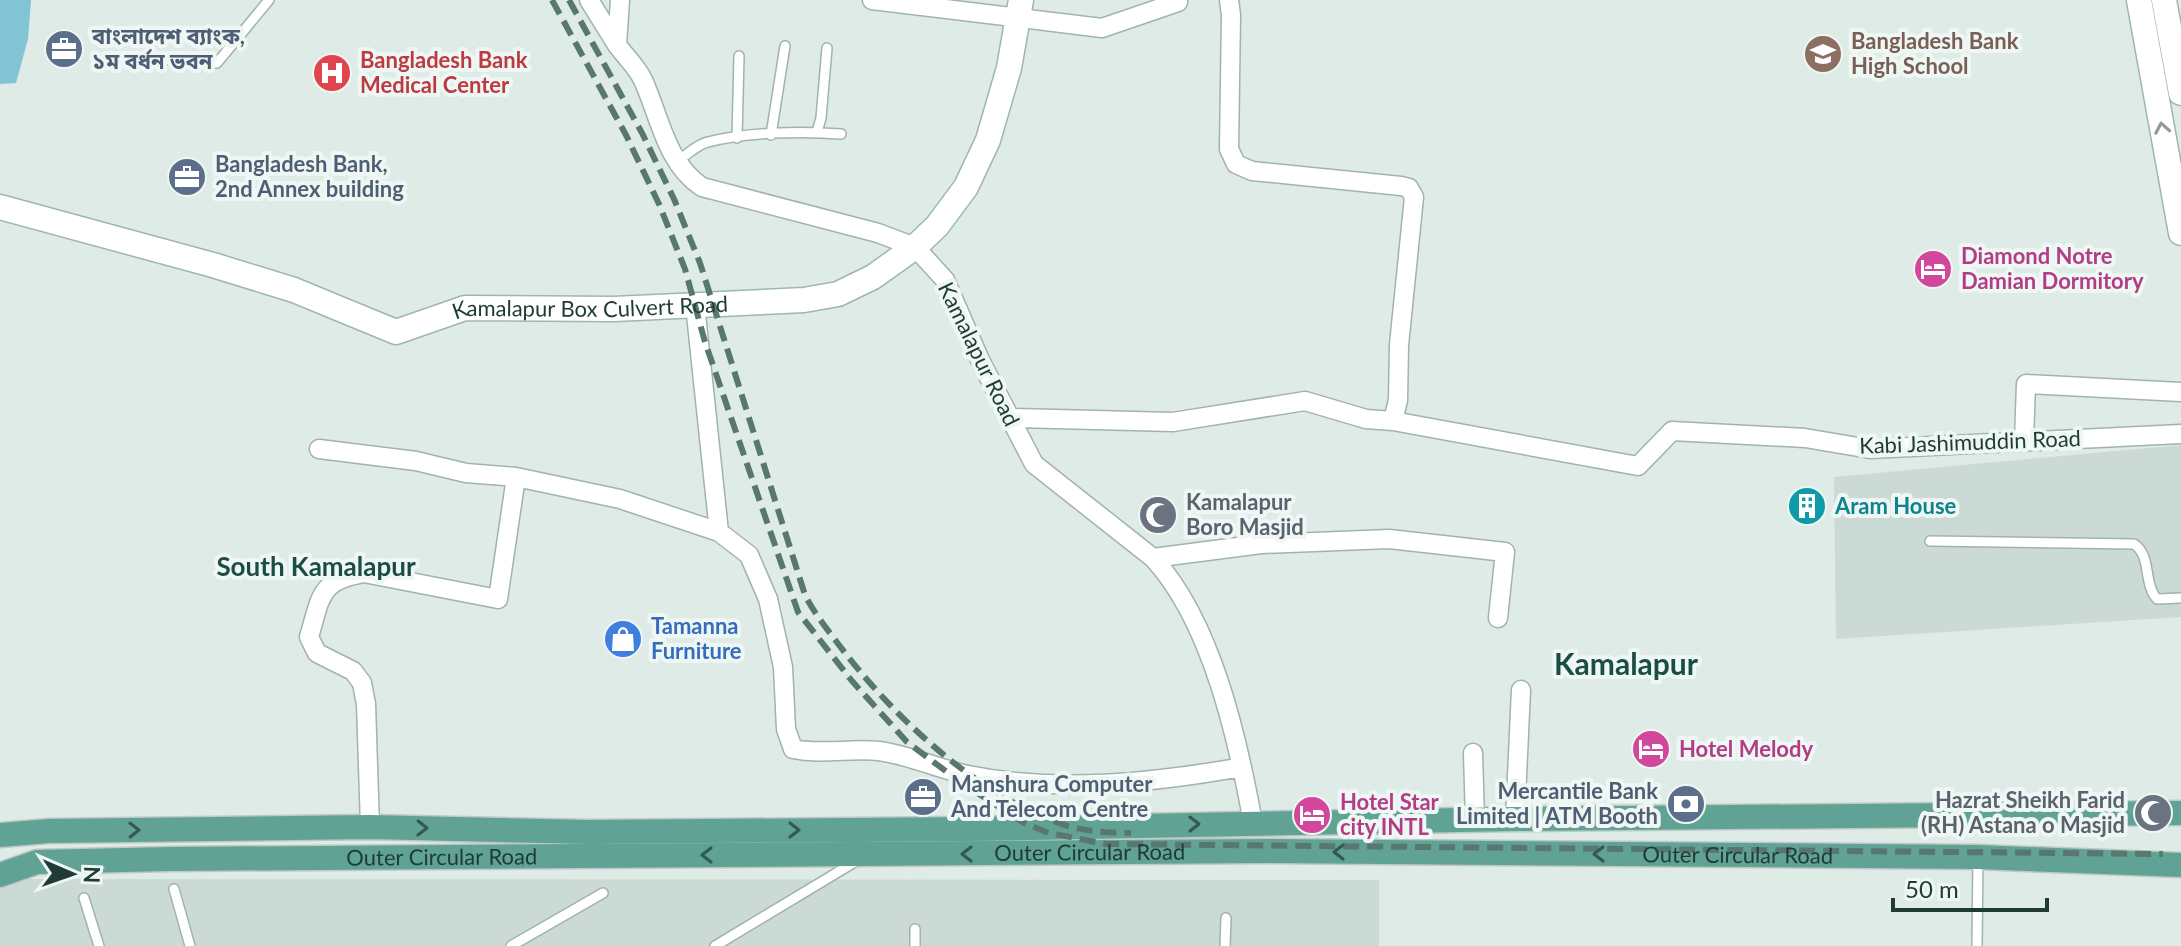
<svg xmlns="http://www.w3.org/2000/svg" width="2181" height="946" font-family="Lato,'Noto Sans Bengali',sans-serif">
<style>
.built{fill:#ccdad5}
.water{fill:#82c3d4}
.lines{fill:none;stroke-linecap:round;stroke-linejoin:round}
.lane-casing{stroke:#a1b3ad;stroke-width:12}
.street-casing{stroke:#a1b3ad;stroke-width:21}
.secondary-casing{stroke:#9db7af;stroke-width:27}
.primary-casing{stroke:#c0c8c6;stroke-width:27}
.lane{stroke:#fff;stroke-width:9}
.street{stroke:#fff;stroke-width:18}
.secondary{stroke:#fff;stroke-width:24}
.primary{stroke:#60a395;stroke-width:24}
.rail{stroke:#587770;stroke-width:6;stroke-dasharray:16 8;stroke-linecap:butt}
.oneway{stroke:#8f9d9a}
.oneway2{stroke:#325a52}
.labels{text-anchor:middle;stroke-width:8;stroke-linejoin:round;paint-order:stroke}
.service-label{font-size:22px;font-weight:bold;fill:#4e5e75;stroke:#eef7f3;text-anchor:start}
.education-label{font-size:22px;font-weight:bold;fill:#785e54;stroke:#eef7f3;text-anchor:start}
.health-label{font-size:22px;font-weight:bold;fill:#be3a42;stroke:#eef7f3;text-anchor:start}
.hotel-label{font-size:22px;font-weight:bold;fill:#b23c85;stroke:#eef7f3;text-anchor:start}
.street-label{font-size:22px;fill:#1f3b35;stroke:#eef7f3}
.worship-label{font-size:22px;font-weight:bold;fill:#5b616d;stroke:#eef7f3;text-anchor:start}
.culture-label{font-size:22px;font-weight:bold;fill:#0d838f;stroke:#eef7f3;text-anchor:start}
.shop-label{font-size:22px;font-weight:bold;fill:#366cbe;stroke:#eef7f3;text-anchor:start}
.quarter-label{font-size:26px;font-weight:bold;fill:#1a4e44;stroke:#eef7f3}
.district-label{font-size:30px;font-weight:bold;fill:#1a4e44;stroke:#eef7f3}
</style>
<rect width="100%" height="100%" fill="#deebe6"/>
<path class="built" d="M2181 445V617L1836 639 1834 477Z
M0 879 1379 880V946H0Z"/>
<path class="water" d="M0 0H31L28 39 16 83 0 84Z"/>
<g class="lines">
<defs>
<path id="lane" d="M145 58 217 63 269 0
M817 132 821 118 827 48
M771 135 785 46
M737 138 739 56
M676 162C686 156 697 144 708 142 745 132 802 131 841 134
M1930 541 2134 544C2152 556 2143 584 2157 599L2181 598
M174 889 190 946
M84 898 99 946
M511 946 603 893
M715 946 858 860
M915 946V929
M1225 946 1226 918
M1977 946 1978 857"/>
<path id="street" d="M589 0 617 45
M620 0 617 45C625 56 637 67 643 80 660 117 666 163 702 187L878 233 915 247 945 280 980 360 1034 464 1153 558C1212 622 1238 740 1253 823
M872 0 1102 28 1178 2
M695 305 719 532
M1012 418 1173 422 1305 401 1366 419 1393 421 1398 400 1399 345 1414 197 1409 188 1401 186 1252 171 1236 164 1229 149 1231 15 1229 0
M1393 421 1638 466 1672 431 1805 438 1870 449 2181 434
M2024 441 2026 384 2181 392
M319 449 416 461 466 473 516 477 620 499 719 532 749 555 768 599 783 667 786 729 793 749C823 755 850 748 879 751 909 755 938 769 968 775 1057 793 1153 783 1242 767
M1153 558 1261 544 1389 539 1505 552 1498 618
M1473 753 1475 820
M1515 819 1521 690
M370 827 366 704 362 683 353 671 317 653 309 637C321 597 319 580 364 573L498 599 516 477"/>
<g id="secondary">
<path d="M2139 0 2181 233"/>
<path d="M2164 0 2181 93"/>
<path id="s1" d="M0 207 213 265 294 290 396 332 465 308 614 309 804 300 838 294 873 277 915 247 937 226 966 187 988 140 1009 68 1021 0"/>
</g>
<g id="primary">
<path d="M0 835 49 831 370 827 588 832 971 829 1515 819 2181 813"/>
<path id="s2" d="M0 875 37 862 169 859 1269 851 1978 857 2181 865"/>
</g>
</defs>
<use href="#lane" class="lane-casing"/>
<use href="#street" class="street-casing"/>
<use href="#secondary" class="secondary-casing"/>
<use href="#primary" class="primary-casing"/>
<use href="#lane" class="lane"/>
<use href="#street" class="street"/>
<use href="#secondary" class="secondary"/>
<use href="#primary" class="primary"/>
<path class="rail" d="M552 0 626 135 659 204 685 269 705 342 798 612 852 681 907 742 959 781 1024 823 1049 833 1106 844 2163 854
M569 0 642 133 674 199 700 263 805 595C814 613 827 629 839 645 892 715 970 789 1053 821 1078 831 1105 833 1131 833"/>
</g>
<defs><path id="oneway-chevron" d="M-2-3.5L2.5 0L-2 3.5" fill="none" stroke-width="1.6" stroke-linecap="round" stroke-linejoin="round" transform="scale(2)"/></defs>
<use class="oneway" href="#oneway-chevron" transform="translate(2162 128) rotate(-100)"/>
<g class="oneway2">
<use href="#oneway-chevron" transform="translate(1194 824) rotate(-1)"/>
<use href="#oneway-chevron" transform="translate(422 828) rotate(1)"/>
<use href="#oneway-chevron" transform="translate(134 830) rotate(-1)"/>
<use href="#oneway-chevron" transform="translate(794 830)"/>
<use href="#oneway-chevron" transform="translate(1339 852) rotate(-180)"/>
<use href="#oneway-chevron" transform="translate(967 854) rotate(180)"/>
<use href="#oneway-chevron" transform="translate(1599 854) rotate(-180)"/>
<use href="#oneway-chevron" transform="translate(707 855) rotate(180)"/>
</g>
<defs>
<symbol id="office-disc" viewBox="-11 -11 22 22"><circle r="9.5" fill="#5c6f8a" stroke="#eef7f3"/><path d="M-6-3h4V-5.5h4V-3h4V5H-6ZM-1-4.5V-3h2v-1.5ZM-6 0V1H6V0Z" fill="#fff"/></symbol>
<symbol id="school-disc" viewBox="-11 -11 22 22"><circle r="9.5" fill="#8d6e63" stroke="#eef7f3"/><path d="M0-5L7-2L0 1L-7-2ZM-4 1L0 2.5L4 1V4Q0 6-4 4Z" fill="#fff"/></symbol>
<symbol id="hospital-disc" viewBox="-11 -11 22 22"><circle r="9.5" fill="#e0444e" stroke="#eef7f3"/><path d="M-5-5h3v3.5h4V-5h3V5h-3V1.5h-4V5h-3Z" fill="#fff"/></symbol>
<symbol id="hotel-disc" viewBox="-11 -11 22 22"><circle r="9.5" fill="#d1479c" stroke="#eef7f3"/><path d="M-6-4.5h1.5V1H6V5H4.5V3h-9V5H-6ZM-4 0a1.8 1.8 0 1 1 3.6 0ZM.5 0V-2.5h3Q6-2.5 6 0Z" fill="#fff"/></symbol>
<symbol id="building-disc" viewBox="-11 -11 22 22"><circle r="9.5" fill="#0f9aa8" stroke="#eef7f3"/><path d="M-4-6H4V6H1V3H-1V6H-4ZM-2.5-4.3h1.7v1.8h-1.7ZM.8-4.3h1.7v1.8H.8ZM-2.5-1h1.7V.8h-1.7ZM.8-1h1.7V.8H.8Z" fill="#fff"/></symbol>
<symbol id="mosque-disc" viewBox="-11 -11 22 22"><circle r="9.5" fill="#6b7280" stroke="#eef7f3"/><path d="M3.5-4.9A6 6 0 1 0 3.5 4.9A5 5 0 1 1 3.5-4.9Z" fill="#fff"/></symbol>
<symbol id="shop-disc" viewBox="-11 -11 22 22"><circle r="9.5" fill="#3f7fe0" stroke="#eef7f3"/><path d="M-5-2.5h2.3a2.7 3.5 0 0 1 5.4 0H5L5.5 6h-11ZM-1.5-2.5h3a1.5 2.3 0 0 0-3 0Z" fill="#fff"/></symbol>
<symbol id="bank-disc" viewBox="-11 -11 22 22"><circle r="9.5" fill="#5c6f8a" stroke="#eef7f3"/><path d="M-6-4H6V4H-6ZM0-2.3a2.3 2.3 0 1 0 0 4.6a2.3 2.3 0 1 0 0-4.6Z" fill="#fff"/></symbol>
</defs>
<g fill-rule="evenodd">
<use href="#office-disc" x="42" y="27" width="44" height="44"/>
<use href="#school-disc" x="1801" y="32" width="44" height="44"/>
<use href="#hospital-disc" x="310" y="51" width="44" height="44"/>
<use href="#office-disc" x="165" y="155" width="44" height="44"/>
<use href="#hotel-disc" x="1911" y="247" width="44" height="44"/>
<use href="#building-disc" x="1785" y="484" width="44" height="44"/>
<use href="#mosque-disc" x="1136" y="493" width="44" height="44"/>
<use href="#shop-disc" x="601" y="617" width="44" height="44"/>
<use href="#hotel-disc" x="1629" y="727" width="44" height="44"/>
<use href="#office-disc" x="901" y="775" width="44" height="44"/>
<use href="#bank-disc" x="1664" y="782" width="44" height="44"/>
<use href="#mosque-disc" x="2131" y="791" width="44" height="44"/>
<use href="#hotel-disc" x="1290" y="793" width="44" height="44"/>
</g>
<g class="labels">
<g class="service-label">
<text x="92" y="44">বাংলাদেশ ব্যাংক,<tspan x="92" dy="25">১ম বর্ধন ভবন</tspan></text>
<text x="215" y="172">Bangladesh Bank,<tspan x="215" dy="25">2nd Annex building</tspan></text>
<text x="951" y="792">Manshura Computer<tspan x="951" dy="25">And Telecom Centre</tspan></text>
<text x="1658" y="799" text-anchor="end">Mercantile Bank<tspan x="1658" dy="25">Limited | ATM Booth</tspan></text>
</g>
<g class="education-label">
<text x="1851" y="49">Bangladesh Bank<tspan x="1851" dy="25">High School</tspan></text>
</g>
<g class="health-label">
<text x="360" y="68">Bangladesh Bank<tspan x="360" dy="25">Medical Center</tspan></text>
</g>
<g class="hotel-label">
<text x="1961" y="264">Diamond Notre<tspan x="1961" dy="25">Damian Dormitory</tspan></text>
<text x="1679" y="757">Hotel Melody</text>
<text x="1340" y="810">Hotel Star<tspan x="1340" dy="25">city INTL</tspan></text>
</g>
<g class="street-label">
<text dy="8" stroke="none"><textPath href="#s1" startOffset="614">Kamalapur Box Culvert Road</textPath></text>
<text transform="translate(979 354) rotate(64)" y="8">Kamalapur Road</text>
<text transform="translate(1970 442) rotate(-2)" y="8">Kabi Jashimuddin Road</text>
<text dy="8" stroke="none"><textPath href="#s2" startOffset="1092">Outer Circular Road</textPath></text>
<text dy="8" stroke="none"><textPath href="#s2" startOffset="1740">Outer Circular Road</textPath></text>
<text dy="8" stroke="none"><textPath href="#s2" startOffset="444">Outer Circular Road</textPath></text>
</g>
<g class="worship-label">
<text x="1186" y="510">Kamalapur<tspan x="1186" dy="25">Boro Masjid</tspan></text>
<text x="2125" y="808" text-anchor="end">Hazrat Sheikh Farid<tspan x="2125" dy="25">(RH) Astana o Masjid</tspan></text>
</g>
<g class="culture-label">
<text x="1835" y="514">Aram House</text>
</g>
<g class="shop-label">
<text x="651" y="634">Tamanna<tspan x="651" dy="25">Furniture</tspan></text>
</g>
<g class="quarter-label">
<text x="316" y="576">South Kamalapur</text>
</g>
<g class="district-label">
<text x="1626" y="675">Kamalapur</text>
</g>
</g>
<g transform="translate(72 874) rotate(92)" stroke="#eef7f3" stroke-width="6" paint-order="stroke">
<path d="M0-6L14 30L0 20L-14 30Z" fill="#1f3b35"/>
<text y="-12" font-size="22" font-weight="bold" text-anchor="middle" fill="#1f3b35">N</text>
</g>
<path d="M1893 898v12h154v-12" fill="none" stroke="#1f3b35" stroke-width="4"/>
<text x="1905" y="898" font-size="24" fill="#1f3b35" stroke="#eef7f3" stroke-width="6" paint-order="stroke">50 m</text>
</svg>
